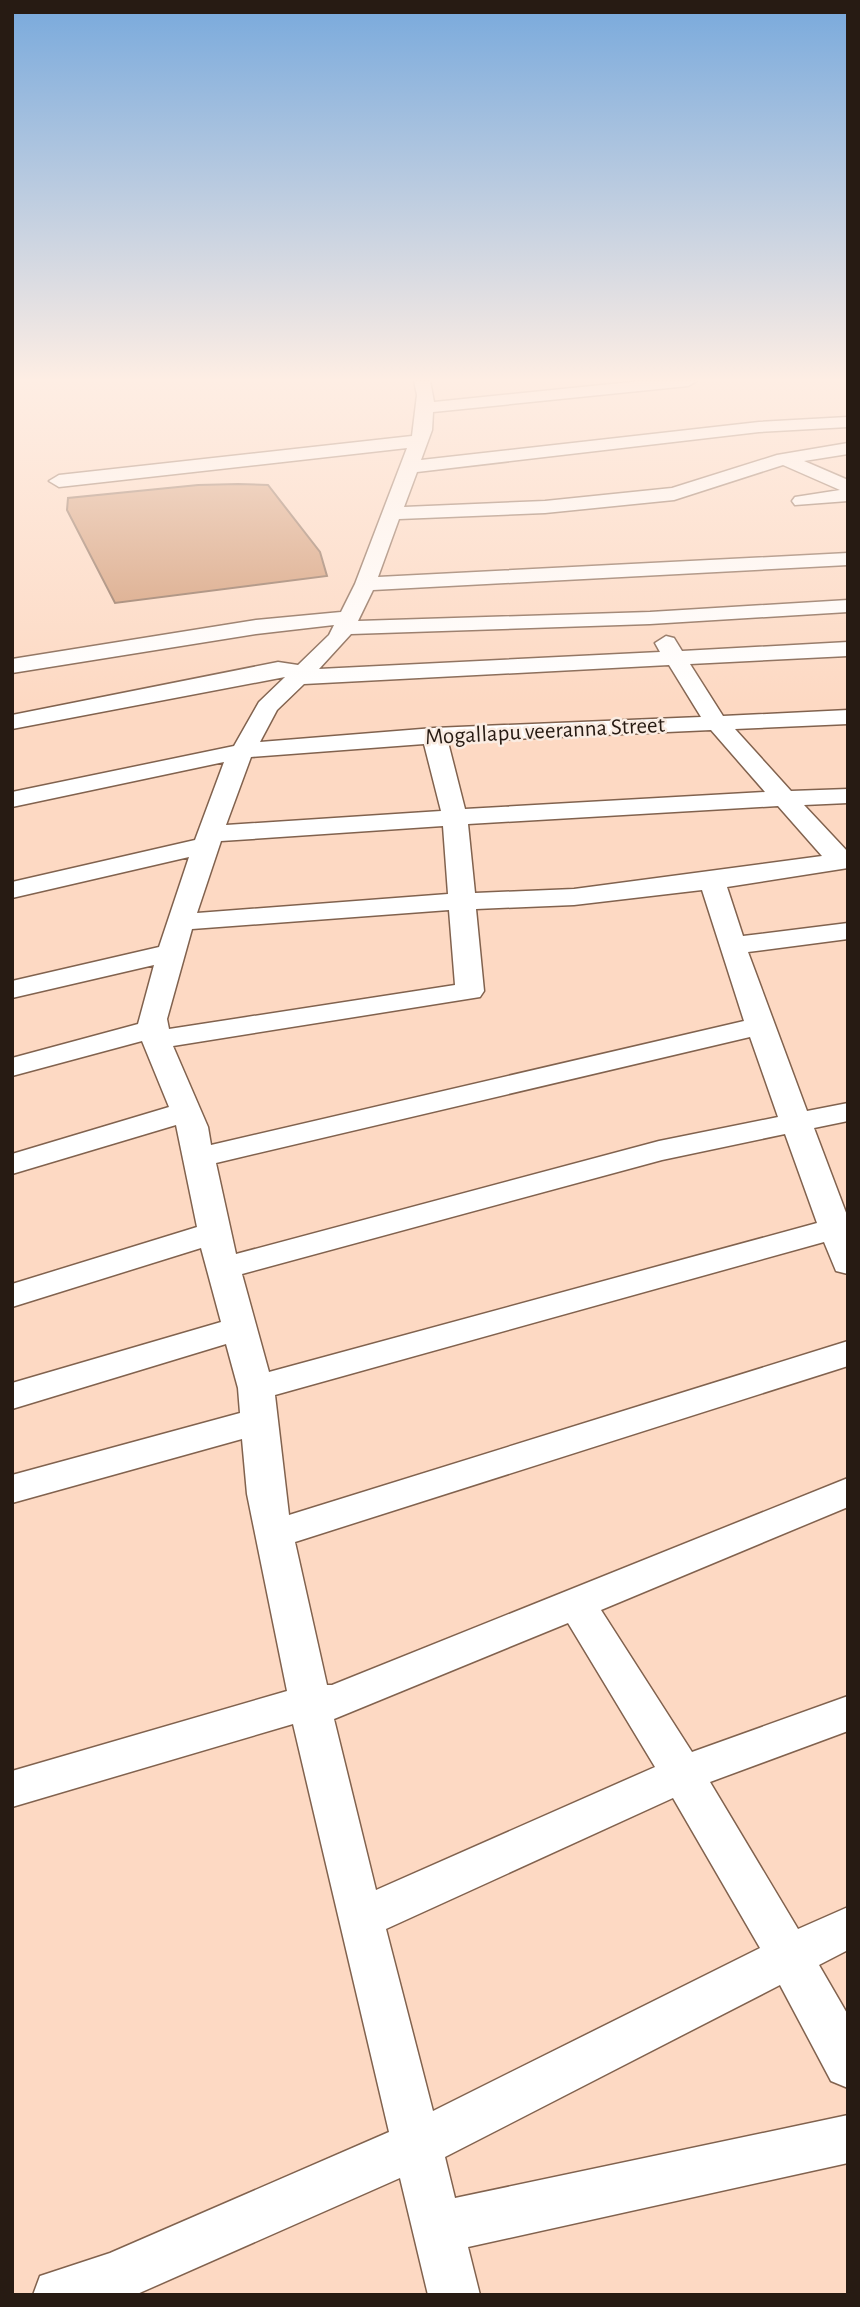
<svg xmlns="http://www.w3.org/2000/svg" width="860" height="2307" font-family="'Alegreya Sans',sans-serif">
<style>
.building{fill:#d19974;stroke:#8a6b57;stroke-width:2}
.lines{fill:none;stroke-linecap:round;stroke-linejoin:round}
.street-casing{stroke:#81624e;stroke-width:3}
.street{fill:#fff;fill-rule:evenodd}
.labels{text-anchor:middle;stroke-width:5;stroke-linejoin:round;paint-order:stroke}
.far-street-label{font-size:23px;fill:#271b13;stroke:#faece2}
</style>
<rect width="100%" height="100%" fill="#fdd9c3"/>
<path class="building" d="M238 484 268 485 320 552 327 576 115 603 67 510 68 498 198 485Z"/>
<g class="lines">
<defs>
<path id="street" d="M414 381H430L434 402 641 381H697L688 386 433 412 432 430 421 460 759 422 848 417V427L759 432 417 472 404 507 545 501 672 488 777 455 848 443V454L804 461 848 480V501L795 505 792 501 795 497 840 490 783 465 674 500 545 513 399 519 378 577 848 553V565L373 590 358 621 650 612 848 600V612L650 624 351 634 319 669 660 652 655 643 666 636 674 638 682 651 848 642V656L690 664 723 716 848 710V724L735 729 791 791 848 789V803L804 805 848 852V868L727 887 743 936 848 923V939L748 952 807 1111 848 1103V1121L814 1128 848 1218V1274L836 1271 824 1242 275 1395 289 1515 848 1341V1366L295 1542 327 1685H332L848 1478V1507L601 1610 692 1752 848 1696V1731L710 1782 798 1929 848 1907V1950L819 1965 848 2015V2088L831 2081 780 1985 445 2157 455 2198 848 2115V2163L468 2247 480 2295H428L400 2178 135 2295H33L40 2276 110 2253 389 2132 293 1724 12 1807V1771L287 1691 247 1494 242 1439 12 1503V1475L240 1413 238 1388 226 1344 12 1409V1383L221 1322 201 1248 12 1307V1284L197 1227 176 1125 12 1174V1154L169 1107 142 1041 12 1076V1058L138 1024 154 965 12 998V981L159 947 189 857 12 898V882L195 840 224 762 12 807V792L234 746 259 702 285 677 12 729V715L278 662 298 665 329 635 334 625 256 634 12 673V659L256 620 341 612 355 584 407 448 59 487 49 481 59 475 412 436 417 395ZM669 665 701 717 434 728 260 742 277 710 304 684ZM711 730 765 792 465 809 448 742ZM424 744 441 811 226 825 251 757ZM778 806 822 856 574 889 475 893 468 824ZM443 826 448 894 197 913 221 841ZM702 890 744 1021 211 1145 208 1127 173 1046 480 997 484 991 476 909 574 905ZM449 910 455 985 169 1029 167 1019 192 929ZM750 1037 778 1117 659 1141 236 1254 216 1163ZM785 1134 817 1223 269 1372 242 1274 662 1160ZM568 1623 655 1767 376 1890 334 1719ZM673 1798 760 1948 433 2111 386 1929Z"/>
</defs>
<use href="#street" class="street-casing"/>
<use href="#street" class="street"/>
</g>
<linearGradient id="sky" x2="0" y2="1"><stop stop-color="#78a9dc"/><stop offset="0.54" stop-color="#feeee4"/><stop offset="1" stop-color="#feeee4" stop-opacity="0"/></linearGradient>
<rect width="860" height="704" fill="url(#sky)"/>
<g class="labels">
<g class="far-street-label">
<text transform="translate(545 730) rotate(-3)" y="8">Mogallapu veeranna Street</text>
</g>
</g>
<rect width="860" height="2307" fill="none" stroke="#271b13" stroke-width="28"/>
</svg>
